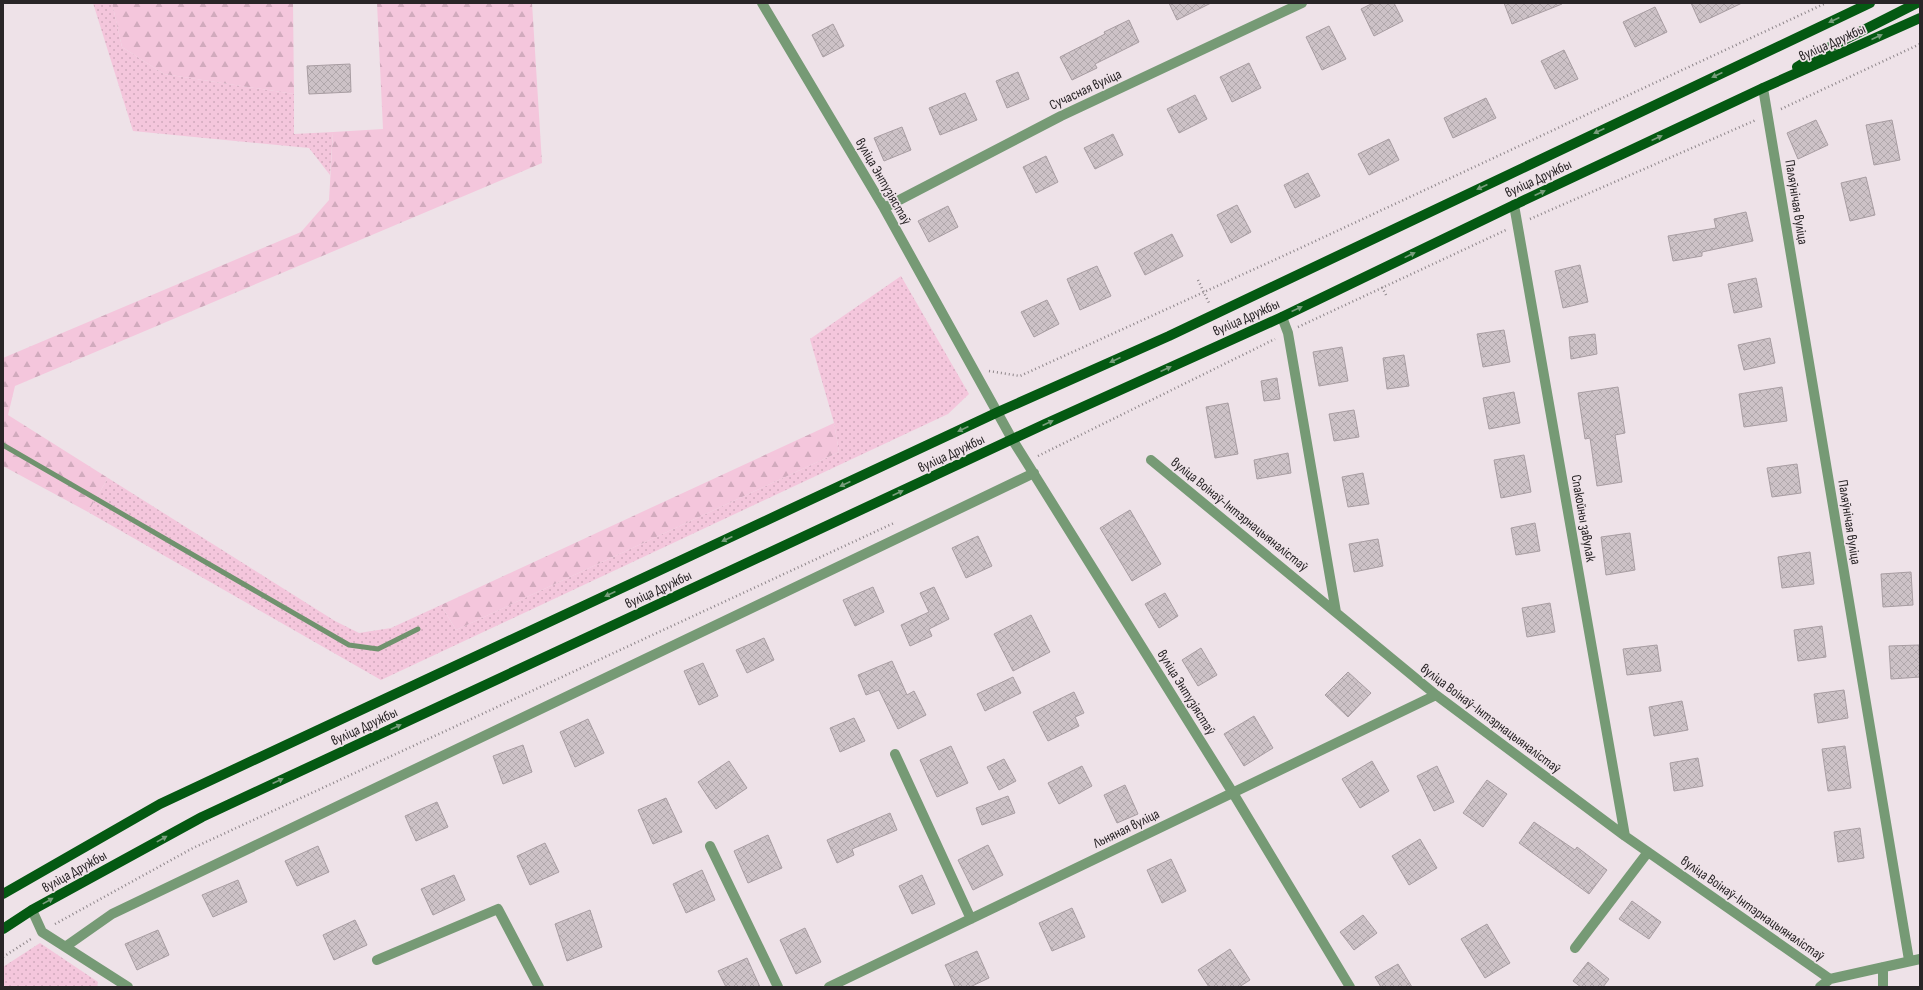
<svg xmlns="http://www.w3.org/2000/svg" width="1923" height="990" font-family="'Sofia Sans Condensed',sans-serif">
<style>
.grass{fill:url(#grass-dots)}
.forest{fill:url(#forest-firs)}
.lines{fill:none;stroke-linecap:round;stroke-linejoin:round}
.stream{stroke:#70926e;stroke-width:5}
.building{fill:url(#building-cross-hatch);stroke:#a89da2}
.path{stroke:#8d8589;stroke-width:2.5;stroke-dasharray:1 3;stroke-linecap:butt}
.minor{stroke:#769a75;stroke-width:10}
.major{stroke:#045912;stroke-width:10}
.oneway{fill:#799e7d}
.labels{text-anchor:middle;stroke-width:3.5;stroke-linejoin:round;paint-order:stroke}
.street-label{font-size:14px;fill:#292527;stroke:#eee2e8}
</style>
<defs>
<pattern id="grass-dots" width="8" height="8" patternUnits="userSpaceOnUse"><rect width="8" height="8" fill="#f4c6dc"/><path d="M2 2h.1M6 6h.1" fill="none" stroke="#d1aabd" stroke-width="1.8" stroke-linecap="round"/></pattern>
<pattern id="forest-firs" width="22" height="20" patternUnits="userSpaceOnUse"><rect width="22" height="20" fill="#f4c6dc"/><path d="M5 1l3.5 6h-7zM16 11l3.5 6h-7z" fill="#d1aabd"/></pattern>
<pattern id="building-cross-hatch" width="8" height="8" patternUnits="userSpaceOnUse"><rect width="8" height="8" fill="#cdc2c7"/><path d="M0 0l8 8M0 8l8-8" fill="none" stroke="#b0a7ab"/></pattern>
</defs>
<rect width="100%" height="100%" fill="#eee2e8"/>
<path class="grass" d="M93 3H112L122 47 164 74 294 94V134L333 132 330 175 309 148 133 131Z
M901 276 969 394 948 414 381 680 88 512 108 478 335 621 359 633 391 628 441 605 456 630 839 452 834 423 810 339Z
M40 943 98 982 97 987H3V967Z"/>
<path class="forest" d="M112 3H293L294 94 164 74 122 47Z
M377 3H532L542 163 15 386 8 415 108 478 88 512 3 466V358L301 232 329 200 333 132 383 129Z
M834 423 839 452 456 630 441 605Z"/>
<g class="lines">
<path class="stream" d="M3 445 349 645 378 649 418 629"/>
</g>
<path class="building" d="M1169 3H1211L1177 20Z
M1373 3H1394L1403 21 1374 36 1361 9Z
M1504 3H1562V4L1512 24Z
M1691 3H1742L1700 23Z
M1655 7 1667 32 1635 47 1623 22Z
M1129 20 1139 42 1095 64 1097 68 1072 80 1060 57 1105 34 1104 32Z
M833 24 844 46 823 57 812 35Z
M1329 26 1346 59 1322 70 1306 37Z
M1564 50 1578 79 1555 89 1541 61Z
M1249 63 1261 88 1232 102 1220 77Z
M350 64 351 92 309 94 307 66Z
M1018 72 1029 99 1007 108 996 81Z
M965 93 977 120 940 135 929 108Z
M1195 95 1207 119 1179 133 1167 109Z
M1486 98 1496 118 1453 138 1444 118Z
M1816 120 1828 145 1798 159 1787 133Z
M1892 120 1900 160 1874 165 1866 125Z
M902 127 911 150 884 161 874 138Z
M1113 134 1123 155 1095 169 1084 148Z
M1389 139 1399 160 1369 175 1358 154Z
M1046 156 1058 182 1036 193 1023 167Z
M1308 173 1320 196 1295 208 1284 185Z
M1866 177 1875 215 1850 221 1841 183Z
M1237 205 1251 232 1231 243 1217 215Z
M948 206 958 227 929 242 918 221Z
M1746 212 1753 241 1702 252V256L1673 261 1668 236 1716 228 1714 219Z
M1172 234 1183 256 1145 275 1134 253Z
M1580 265 1588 302 1563 308 1555 271Z
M1097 266 1111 296 1080 310 1067 279Z
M1756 278 1762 307 1734 313 1728 284Z
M1047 300 1059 324 1034 337 1021 312Z
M1504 330 1510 362 1483 367 1477 334Z
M1595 334 1597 354 1571 359 1569 337Z
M1770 338 1775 363 1744 370 1738 345Z
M1342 347 1348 381 1319 386 1313 352Z
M1404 355 1409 386 1387 389 1383 358Z
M1277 378 1280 399 1264 401 1261 381Z
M1618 387 1625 433 1615 435 1622 482 1597 486 1590 438 1585 439 1578 393Z
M1782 387 1787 421 1744 427 1739 394Z
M1514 392 1520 423 1489 429 1483 398Z
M1228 403 1238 454 1215 458 1206 407Z
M1354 410 1359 437 1334 441 1329 414Z
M1288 453 1291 473 1257 479 1254 460Z
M1524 455 1531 492 1501 498 1494 460Z
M1797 464 1801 493 1772 497 1767 468Z
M1363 473 1369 504 1348 507 1342 477Z
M1130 510 1161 564 1132 581 1100 528Z
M1535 523 1540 551 1516 555 1511 528Z
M1630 533 1635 570 1606 575 1601 537Z
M978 536 992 566 966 578 952 548Z
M1378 539 1383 566 1354 572 1349 544Z
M1810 552 1814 584 1782 588 1778 557Z
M1911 572 1913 605 1883 607 1881 574Z
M873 587 884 612 855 626 843 600Z
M934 587 949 619 929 629 932 636 910 646 901 625 929 612 920 593Z
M1165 593 1178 616 1159 628 1145 604Z
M1550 603 1555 632 1527 637 1522 608Z
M1031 615 1050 652 1013 671 994 634Z
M1822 626 1826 657 1798 661 1794 630Z
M764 638 774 660 747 673 736 650Z
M1657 645 1661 671 1627 675 1623 649Z
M1919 645 1920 677 1891 679 1889 646Z
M1201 648 1217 675 1198 686 1182 660Z
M892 661 907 695 914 691 926 715 898 729 879 690 866 695 858 675Z
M703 663 718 696 699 705 684 671Z
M1348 672 1371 693 1348 717 1325 695Z
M1013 677 1021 693 985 711 977 694Z
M1844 690 1848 718 1818 723 1814 694Z
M1074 692 1084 713 1075 717 1079 726 1048 741 1033 712Z
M1682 701 1688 730 1654 736 1649 707Z
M1254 716 1273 748 1244 766 1224 734Z
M854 718 865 741 840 752 830 728Z
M588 719 604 753 575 767 560 732Z
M523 745 532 772 503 784 493 756Z
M951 746 968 783 937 797 920 760Z
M1845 746 1851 788 1828 791 1822 749Z
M1698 758 1703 786 1674 791 1670 763Z
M1004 759 1016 781 999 790 987 767Z
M729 761 747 788 716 809 698 782Z
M1372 761 1389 791 1360 808 1342 779Z
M1082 766 1092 786 1059 804 1048 783Z
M1437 766 1454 802 1434 811 1417 776Z
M1487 780 1507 794 1483 827 1463 813Z
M1125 785 1138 814 1117 823 1104 795Z
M1008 796 1015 813 982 825 976 808Z
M666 798 682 832 653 844 638 810Z
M437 802 448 827 416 841 405 816Z
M890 813 897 830 852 849 854 855 837 863 827 840Z
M1534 822 1575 850 1577 847 1607 870 1589 894 1519 843Z
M1860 828 1864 858 1838 862 1834 832Z
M768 835 782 868 748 883 734 851Z
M1420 839 1437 868 1409 885 1392 856Z
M545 843 559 872 530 885 517 856Z
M988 845 1003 875 973 890 958 860Z
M318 846 329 872 297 886 285 861Z
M1171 859 1186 891 1162 903 1147 870Z
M702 870 715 900 686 913 673 884Z
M454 875 465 900 433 915 421 889Z
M922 875 935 904 912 914 899 886Z
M238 880 247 902 213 917 202 895Z
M1632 901 1661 922 1649 939 1619 919Z
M1072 908 1085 937 1052 951 1039 923Z
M590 910 602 947 567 961 555 924Z
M1363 915 1377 933 1354 950 1340 932Z
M355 920 367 945 334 960 323 935Z
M1487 924 1510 963 1485 978 1461 939Z
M805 928 821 962 796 974 780 940Z
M158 930 169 955 137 970 125 944Z
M1230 949 1250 980 1239 987H1209L1198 970Z
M977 951 989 978 970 987H955L945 965Z
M747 958 760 987H726L718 971Z
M1588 962 1609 979 1603 987H1581L1573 981Z
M1398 964 1412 987H1381L1375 977Z"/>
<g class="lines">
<path class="path" d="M1781 109 1920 44
M1530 219 1756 120
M1198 280 1209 303
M1382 287 1386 295
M1298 327 1506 230
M989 371 1020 376 1294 251 1826 3
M1038 456 1275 339
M55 924 193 848 894 523
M3 957 31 939"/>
<path class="minor" d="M762 3 884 208 1012 439 1233 793 1350 987
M1763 88 1909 960
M1514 205 1625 836
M884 208 1061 116 1302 3
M1282 317 1288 333 1336 612
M1151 460 1436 695 1625 836 1830 979
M895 754 971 919
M710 846 778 987
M32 910 42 932 128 987
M65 947 112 914 1034 473
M1575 948 1648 852
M377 960 498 909 539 987
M1883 967V987
M829 987 1436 695
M1820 987 1830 979 1920 959"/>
<path class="major" d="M1797 67 1828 48 1917 3
M3 894 160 804 998 412 1169 336 1870 3
M3 929 32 910 202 817 1045 424 1282 317 1514 205 1763 88 1920 18"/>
</g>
<defs><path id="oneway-solid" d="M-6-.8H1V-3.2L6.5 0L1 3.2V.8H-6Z"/></defs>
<g class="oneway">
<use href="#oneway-solid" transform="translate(1834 20) rotate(155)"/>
<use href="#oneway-solid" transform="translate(1877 37) rotate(-24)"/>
<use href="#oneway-solid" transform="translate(1717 75) rotate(155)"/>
<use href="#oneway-solid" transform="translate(1599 131) rotate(155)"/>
<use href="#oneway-solid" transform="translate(1657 138) rotate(-25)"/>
<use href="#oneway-solid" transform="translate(1482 187) rotate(155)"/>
<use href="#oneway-solid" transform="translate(1540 193) rotate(-25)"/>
<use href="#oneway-solid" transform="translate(1410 255) rotate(-26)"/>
<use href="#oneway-solid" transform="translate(1297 309) rotate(-25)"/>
<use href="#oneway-solid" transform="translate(1115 360) rotate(156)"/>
<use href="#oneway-solid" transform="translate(1166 369) rotate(-24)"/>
<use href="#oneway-solid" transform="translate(1048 423) rotate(-25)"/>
<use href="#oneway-solid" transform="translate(963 429) rotate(155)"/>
<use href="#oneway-solid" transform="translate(845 484) rotate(155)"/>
<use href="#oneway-solid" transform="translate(898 493) rotate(-25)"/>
<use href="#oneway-solid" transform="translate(727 539) rotate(155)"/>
<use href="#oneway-solid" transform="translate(610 594) rotate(155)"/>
<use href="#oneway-solid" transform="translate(396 727) rotate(-25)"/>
<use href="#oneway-solid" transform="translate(278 781) rotate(-25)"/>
<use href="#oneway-solid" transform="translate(162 839) rotate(-29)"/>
<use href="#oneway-solid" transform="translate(48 901) rotate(-29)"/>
</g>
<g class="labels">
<g class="street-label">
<text transform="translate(1832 42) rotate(-24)" y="5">вуліца Дружбы</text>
<text transform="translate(1085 89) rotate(-25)" y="5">Сучасная вуліца</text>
<text transform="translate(1538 178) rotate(-25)" y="5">вуліца Дружбы</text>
<text transform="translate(884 181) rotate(60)" y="5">вуліца Энтузіястаў</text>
<text transform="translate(1797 202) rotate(81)" y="5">Паляўнічая вуліца</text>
<text transform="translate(1246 317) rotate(-24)" y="5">вуліца Дружбы</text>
<text transform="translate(951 453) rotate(-25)" y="5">вуліца Дружбы</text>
<text transform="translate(1240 514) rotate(39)" y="5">вуліца Воінаў-Інтэрнацыяналістаў</text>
<text transform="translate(1584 518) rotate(80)" y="5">Спакойны завулак</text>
<text transform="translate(1850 522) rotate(81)" y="5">Паляўнічая вуліца</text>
<text transform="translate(658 589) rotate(-25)" y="5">вуліца Дружбы</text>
<text transform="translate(1187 692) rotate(58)" y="5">вуліца Энтузіястаў</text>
<text transform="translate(1491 718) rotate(37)" y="5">вуліца Воінаў-Інтэрнацыяналістаў</text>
<text transform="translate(364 726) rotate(-25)" y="5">вуліца Дружбы</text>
<text transform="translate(1126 828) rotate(-26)" y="5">Льняная вуліца</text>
<text transform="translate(74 871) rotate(-29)" y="5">вуліца Дружбы</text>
<text transform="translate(1753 908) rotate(35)" y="5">вуліца Воінаў-Інтэрнацыяналістаў</text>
</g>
</g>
<rect width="1923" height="990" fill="none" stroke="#292527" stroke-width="8"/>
</svg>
